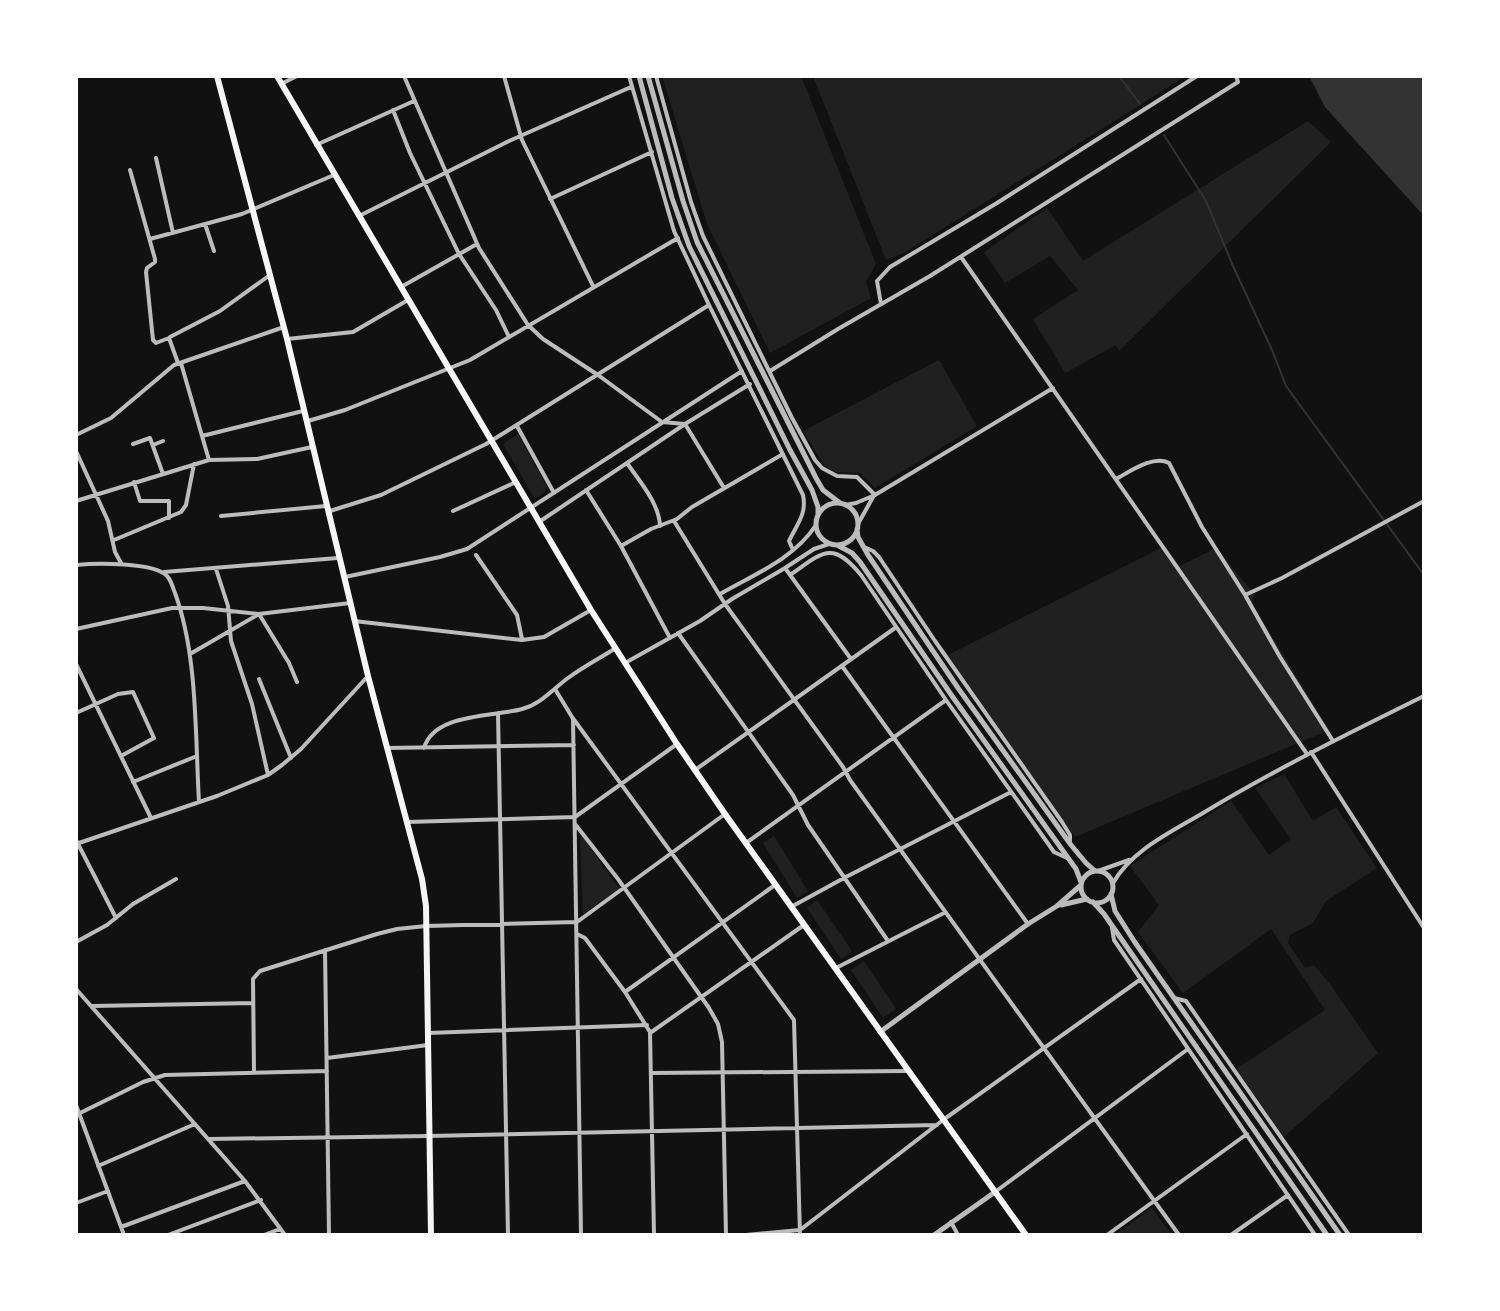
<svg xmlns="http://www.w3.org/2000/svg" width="1500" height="1311" font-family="Commissioner,sans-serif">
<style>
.green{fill:#202020}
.water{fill:#333}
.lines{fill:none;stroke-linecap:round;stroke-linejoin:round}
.stream{stroke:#333;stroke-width:2}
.minor{stroke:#bcbcbc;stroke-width:4}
.tertiary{stroke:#bcbcbc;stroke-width:5}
.secondary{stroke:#f5f5f5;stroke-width:6}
</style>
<rect width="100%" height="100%" fill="#111"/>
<path class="green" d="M662 76H801L876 264 866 282 871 298 770 353 707 224Z
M813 76H1186L904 253 886 260Z
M1308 121 1331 142 1119 351 1116 345 1065 373 1033 319 1078 290 1050 256 1005 283 984 252 1047 208 1083 261Z
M939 360 977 426 875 488 861 473 834 472 824 465 803 431Z
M518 434 547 487 545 492 535 499 503 444Z
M1165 546 1180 566 1216 548 1255 595 1252 600 1253 605 1329 730 1075 837 948 655Z
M1284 774 1313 821 1336 807 1377 868 1326 901 1313 923 1290 935 1288 943 1305 968 1314 965 1329 983 1378 1053 1284 1137 1236 1069 1325 1010 1271 929 1183 993 1138 932 1159 905 1130 866 1231 801 1269 855 1291 839 1255 788Z
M582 836 619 889 583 914 580 840Z
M774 836 808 891 797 898 763 843Z
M817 900 852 951 841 959 807 908Z
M864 961 896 1009 883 1018 851 970Z
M1152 1208 1172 1235H1115Z"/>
<path class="water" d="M1309 76H1424V216L1325 107Z"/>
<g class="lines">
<path class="stream" d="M1119 76 1140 104
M1164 135 1206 201 1233 266 1272 350 1286 386 1424 575"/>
<path class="minor" d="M404 76 479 248 528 325 543 339 598 375 662 422 685 424 724 488
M504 76 522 140 593 286
M629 76 674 231 709 305 803 495C807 514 797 524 789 541L793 550
M656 76 691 202 703 236 792 418 815 460 822 468 837 476 857 477 875 495
M281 84 297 76
M393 110 410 153 459 254 496 310 509 337
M316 145 414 101
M156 158 173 233
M130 170 155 259V262L147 268 146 272 153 340 156 343 169 338 178 363
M550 199 652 152
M359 216 509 141 631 87
M205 224 214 251
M150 239 242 214 334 175
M961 257 1307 754
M401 287 477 244
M881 304 877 281 890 267 997 203 1197 76
M170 337 220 311 270 275
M287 339 353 332 408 300
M181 363 202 436
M770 371 838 329 930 276 1238 82 1236 76
M308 421 345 410 470 360 678 238
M517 426 554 493
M76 435 111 418 174 365 284 327
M133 444 150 438 163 474
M153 445 163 441
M76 451 108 521 115 552 121 563
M209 460 202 436 303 411
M627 463C640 482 659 503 660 526
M1116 479C1131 471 1153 455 1169 463L1202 527 1245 595 1280 657 1333 741
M134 482 140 501H169V518
M586 490 621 546 670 638
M76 501 209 460 257 459 312 447
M845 505 856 503 875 495 1053 388
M330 511 381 495 486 444 709 305
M453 511 516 482
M221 516 326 506
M674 521 725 604 843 767 850 780 1179 1235
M539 522 685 424 750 384
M858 524 873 497
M114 540 181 512 186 505 194 464
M621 546 651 529 677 519 692 507 783 454
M864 547 873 551 879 557 935 641 1062 822 1070 835V843
M476 555 517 615 522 639
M76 565C95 563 154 562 167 576 171 580 173 588 175 593 198 656 195 735 199 802
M785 568 851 659
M216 569 228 606 231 641 252 704 268 775
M164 572 338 558
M790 575C823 552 832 540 861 575L946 700 1054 852 1067 858
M345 577 440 557 467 549 742 371
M720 594C753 575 794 559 816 525
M1245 595 1282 578 1424 501
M354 621 522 640 544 637 591 610
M76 629 172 608H203L259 614 350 603
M678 633 793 795 808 825 888 941
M190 654 259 614 289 663 297 682
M625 663 700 621 732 599 785 568 814 549 829 544
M76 664 151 818
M842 666 1028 924
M259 679 291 758
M555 689 572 717 794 1020 800 1235
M76 713 118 694 133 692 154 738 121 756
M498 713 508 1235
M573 719 581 1235
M387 748 574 745
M424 748C434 713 493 717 522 709 541 704 553 689 568 678 583 667 600 658 616 648
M1311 752 1424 928
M695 770 895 628
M133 782 197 756
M407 822 575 817 677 744
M575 824 618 879 709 1008 718 1024 722 1042 726 1235
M76 840 116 918
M746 843 946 700
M76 844 217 796 268 775 282 765 301 749 368 676
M1098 871 1129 860
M1113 883C1132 850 1171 832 1203 813 1274 770 1349 733 1424 696
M791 907 844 878 1011 792
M1112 928 1114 940 1315 1235
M577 934 585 938 625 992 650 1032 654 1235
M76 942 107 925 133 904 176 879
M325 950 329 1235
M836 968 944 913
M76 989 245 1181 285 1235
M625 992 775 885
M1174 998 1186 1001 1349 1235
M92 1006 253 1003
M428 1033 647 1025
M650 1033 804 925
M327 1058 428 1045
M254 1072 253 979 260 971 377 934 397 929 426 926 577 922 725 814
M651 1073 908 1071
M76 1105 124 1235
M76 1115 143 1082 165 1075 327 1071
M209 1139 429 1136 937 1125
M98 1166 195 1124
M995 1192 1188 1049
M76 1203 108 1191
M951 1222 958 1235
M121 1227 245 1181
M168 1235 261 1200
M264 1235 280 1229
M746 1235 800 1230 943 1120 1141 979
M1107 1235 1247 1134
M1231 1235 1288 1195"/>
<path class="tertiary" d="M639 76 672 198 689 246 790 450 812 490 818 507V514
M648 76 683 201 697 242 816 478 823 490 840 503
M816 524a21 21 0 1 1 42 0a21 21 0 1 1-42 0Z
M857 529 858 537 868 555 958 688 1071 845 1086 863 1095 871
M837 545 852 553 860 562 952 696 1076 869 1081 882
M1081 887a16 16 0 1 1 32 0a16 16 0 1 1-32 0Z
M1111 894 1115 911 1134 941 1340 1235
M1093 902 1104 914 1327 1235
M1061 905 1087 899
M880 1032 1028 924 1057 906 1081 885
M934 1235 995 1192"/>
<path class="secondary" d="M217 76 287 339 368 676 422 879 426 906 431 1235
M277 76 591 610 677 744 725 814 1026 1235"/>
</g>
<rect width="1500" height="1311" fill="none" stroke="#ffffff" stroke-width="156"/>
</svg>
